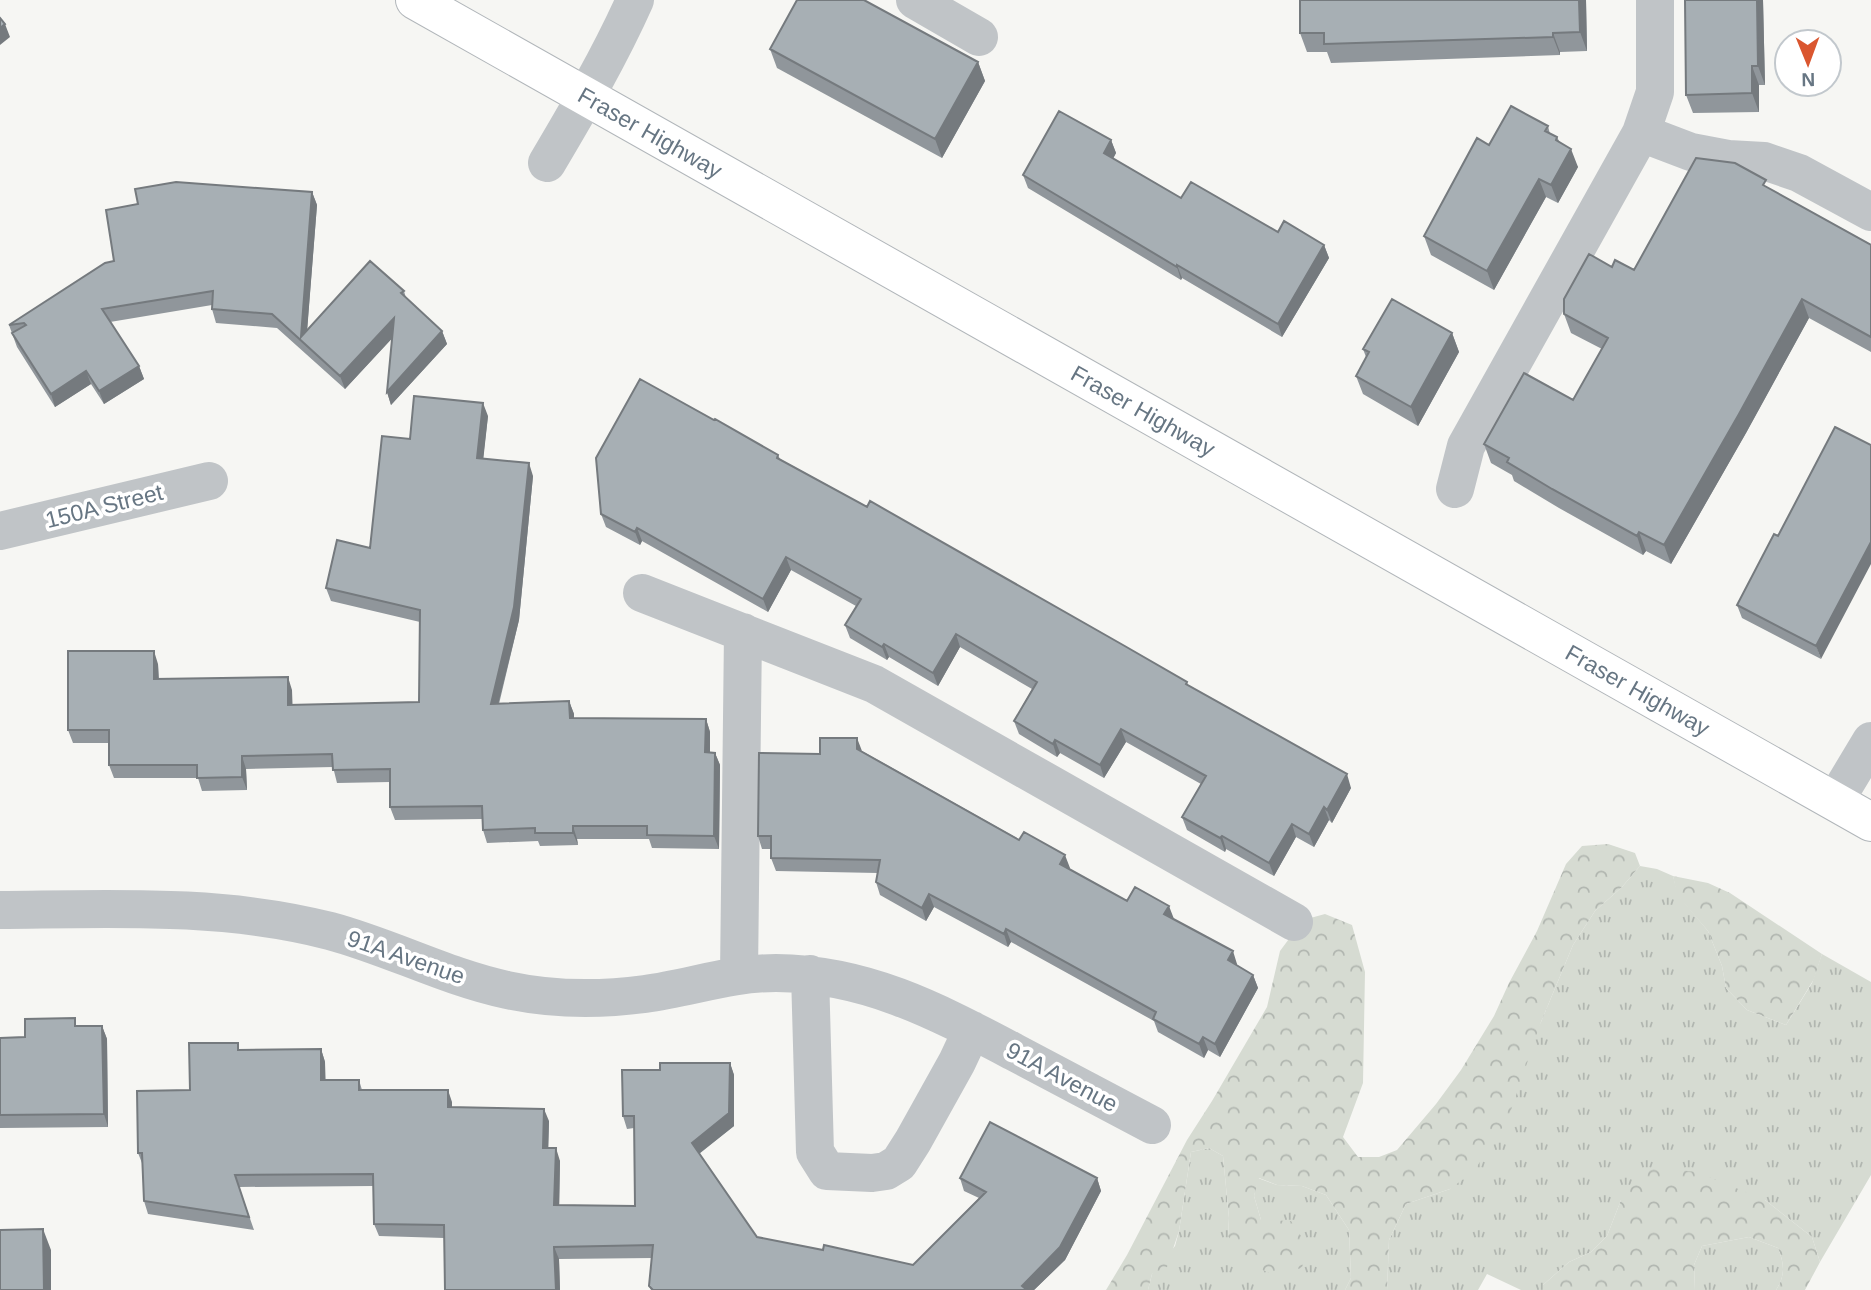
<svg xmlns="http://www.w3.org/2000/svg" width="1871" height="1290" font-family="Helvetica,sans-serif">
<style>
.grass{fill:url(#grass-tufts)}
.forest{fill:url(#forest-crowns)}
.lines{fill:none;stroke-linecap:round;stroke-linejoin:round}
.major-casing{stroke:#b1b6ba;stroke-width:40}
.minor{stroke:#c0c4c7;stroke-width:38}
.major{stroke:#fff;stroke-width:38}
.wall{fill:#90969b}
.shaded-wall{fill:#757a7e}
.building{fill:#a7afb4;stroke:#757a7e;stroke-width:2}
.labels{text-anchor:middle;stroke-width:7;stroke-linejoin:round;paint-order:stroke}
.street-label{font-size:23px;fill:#677683;stroke:#fff}
</style>
<defs>
<pattern id="grass-tufts" width="24" height="20" patternUnits="userSpaceOnUse" patternTransform="scale(1.75)"><rect width="24" height="20" fill="#d6dbd2"/><path d="M3 7l-1-3M5 7V3M7 7l1-3M15 17l-1-3M17 17v-4M19 17l1-3" fill="none" stroke="#b1b6b0"/></pattern>
<pattern id="forest-crowns" width="20" height="18" patternUnits="userSpaceOnUse" patternTransform="scale(1.75)"><rect width="20" height="18" fill="#d6dbd2"/><path d="M2 6a3 3 0 1 1 6 0M12 15a3 3 0 1 1 6 0" fill="none" stroke="#b1b6b0"/></pattern>
</defs>
<rect width="100%" height="100%" fill="#f6f6f3"/>
<path class="grass" d="M1640 866 1657 869 1673 876 1678 895 1708 931 1722 966 1726 988 1747 1010 1786 1025 1812 983 1822 954 1871 982V1175L1820 1262 1812 1237 1765 1200H1621L1607 1236 1591 1252 1569 1262 1543 1285V1290H1521L1487 1274 1478 1290H1387L1389 1240 1406 1204 1450 1189 1541 1022 1573 945 1595 911 1622 887Z
M1209 1148 1223 1156 1229 1218 1228 1236 1261 1220 1254 1196 1258 1178 1277 1185 1302 1186 1326 1195 1349 1230 1351 1278 1345 1290H1148L1152 1274 1175 1246 1179 1231 1191 1152Z
M1749 1237 1778 1248C1784 1263 1786 1275 1776 1290H1695L1694 1265 1702 1246Z"/>
<path class="forest" d="M1608 844 1635 853 1640 866 1622 887 1595 911 1573 945 1541 1022 1508 1119 1474 1171 1450 1189 1406 1204 1389 1240 1387 1290H1345L1351 1278 1349 1230 1326 1195 1302 1186 1277 1185 1259 1178 1254 1196 1261 1220 1291 1221 1307 1245 1302 1268 1272 1274 1248 1264 1228 1236 1229 1218 1223 1156 1209 1148 1191 1152 1179 1231 1167 1267 1152 1274 1148 1290H1106L1127 1255 1187 1140 1212 1101 1267 1007 1280 951 1303 920 1325 914 1352 925 1365 972 1363 1083 1343 1137 1358 1157H1379L1397 1150 1436 1104 1461 1070 1494 1016 1509 983 1537 931 1566 864 1582 846Z
M1673 876 1708 883 1730 893 1822 954 1814 979 1786 1025 1747 1010 1726 988 1722 966 1708 931 1677 895Z
M1652 1167 1697 1172 1765 1200 1812 1237 1820 1262 1805 1290H1776C1786 1275 1784 1263 1778 1248L1749 1237 1702 1246 1694 1265 1695 1290H1543V1285L1569 1262 1591 1252 1607 1236 1621 1200 1632 1182Z"/>
<g class="lines">
<defs>
<g id="major">
<path id="s1" d="M415 0 1871 822"/>
</g>
</defs>
<use href="#major" class="major-casing"/>
<path class="minor" d="M915 0 979 37
M1655 0V92L1641 133 1691 152 1728 159 1764 161 1799 173 1871 212
M547 163C579 109 610 56 635 0
M1455 489 1466 446 1641 133
M0 531 209 481
M642 593 874 684 1294 922
M1835 801 1871 741
M0 910C110 909 222 903 330 931 390 947 446 977 507 990 553 1000 600 1000 645 994 690 988 730 973 776 973 867 974 936 1011 1014 1052 1060 1076 1106 1101 1152 1125
M810 974 815 1152 827 1171 872 1173 886 1171 899 1163 913 1141 957 1062 972 1030
M739 975 743 632"/>
<use href="#major" class="major"/>
</g>
<path class="wall" d="M1586 0 1587 51 1560 52V55L1331 63 1327 52H1307L1300 33Z
M1763 0 1765 85H1759V112L1693 113 1686 95Z
M770 49 978 62 985 81 942 158 777 68Z
M1548 126 1550 134 1557 137 1559 141 1578 167 1558 203 1546 197 1494 290 1431 255 1424 236 1489 145Z
M1111 140 1116 153 1113 159 1181 198 1278 232 1324 245 1329 258 1282 337 1182 278 1181 280 1028 188 1023 175Z
M1769 188 1871 245V352L1809 318 1746 433 1671 564 1646 551 1643 555 1559 508 1514 481 1512 475 1491 463 1484 444 1573 400 1602 349 1571 333 1564 314 1612 267 1634 270Z
M312 192 317 205 307 330 404 291 406 298 442 331 447 344 391 405 387 392 392 338 345 389 277 328 216 323 212 309V305L110 322 139 366 144 379 104 404 91 384 55 407 17 347 9 325 114 261Z
M1452 333 1459 352 1418 426 1363 394 1356 376 1366 357 1363 349Z
M488 416 483 458 533 476 519 620 499 704 569 701 574 714V718L706 719 710 732V753H715L720 765 719 849 652 848 649 839H577L578 845 540 846 538 841 487 843 483 830 482 819 395 820 390 807V782L337 783 333 767 246 769 247 790 202 791 198 778H114L109 765V743H73L68 730 158 664 159 679 292 690V705L419 702 420 622 331 601 326 588 370 548 410 439Z
M778 455 780 459 1187 682 1188 685 1351 788 1332 823 1329 820 1314 847 1296 837 1274 876 1226 849 1225 852 1187 830 1182 817 1201 784 1126 742 1104 778 1060 753 1057 757 1019 734 1014 721 1032 689 960 647 938 686 889 657 887 660 850 638 845 625 856 606 791 570 768 612 642 541 640 545 606 527 601 514Z
M1778 536 1821 659 1742 618 1737 605Z
M862 751 1070 868 1069 869 1127 901 1174 919 1237 964V965L1253 975 1258 988 1220 1057 1208 1050 1204 1058 1158 1032 1154 1021 1011 942 1008 947 934 907 926 921 880 895 876 882 878 873 776 871 771 858V849H762L758 836 820 754Z
M78 1026H102L107 1039 108 1127 0 1128V1038L25 1037Z
M321 1049 325 1062V1080H359L362 1090 452 1102V1107L549 1121 548 1148 560 1161 559 1205 635 1206 634 1128 627 1129 623 1116 660 1070 730 1063 734 1075V1126L699 1154 757 1237 823 1250 913 1265 979 1198 964 1191 960 1178H1097L1101 1191 1065 1260 1034 1290H651L649 1286 652 1258 559 1259 560 1290H445L444 1238 379 1236 374 1224 373 1186 239 1187 254 1230 148 1214 144 1201 142 1163 138 1153 190 1090 240 1050Z"/>
<path class="shaded-wall" d="M1579 0H1586L1587 51 1580 32Z
M1757 0H1763L1765 85 1758 66Z
M5 24 10 37 0 45V28Z
M1553 33 1560 52V55L1553 37Z
M978 62 985 81 942 158 935 139Z
M1752 66 1759 85V112L1752 93Z
M1111 140 1116 153 1108 167 1104 153Z
M1571 149 1578 167 1558 203 1551 185Z
M1539 179 1546 197 1494 290 1487 271Z
M312 192 317 205 306 345 301 337Z
M1324 245 1329 258 1282 337 1278 324Z
M1177 265 1182 278 1181 280 1177 267Z
M1802 299 1809 318 1746 433 1671 564 1664 545Z
M394 318 399 331 345 389 340 376Z
M442 331 447 344 391 405 387 392Z
M1452 333 1459 352 1418 426 1411 407Z
M139 366 144 379 104 404 99 391Z
M86 371 91 384 55 407 51 394Z
M483 403 488 416 482 471 477 458Z
M529 463 533 476 519 620 495 717 491 704Z
M637 528 642 541 640 545 635 532Z
M1639 532 1646 551 1643 555 1637 536Z
M1871 542V564L1821 659 1816 646Z
M786 557 791 570 768 612 763 599Z
M956 634 960 647 938 686 933 673Z
M884 644 889 657 887 660 882 647Z
M154 651 158 664 159 692 154 679Z
M288 677 292 690 293 718 288 705Z
M569 701 574 714V731L570 718Z
M706 719 710 732V765L705 752Z
M1121 729 1126 742 1104 778 1100 765Z
M857 738 862 751 857 749Z
M1055 740 1060 753 1057 757 1053 744Z
M715 753 720 765 719 849 714 836Z
M242 756 246 769 247 790 242 777Z
M1347 774 1351 788 1332 823 1327 810Z
M1324 807 1329 820 1314 847 1309 834Z
M1292 824 1296 837 1274 876 1269 863Z
M573 826 577 839 578 845 573 833Z
M1222 836 1226 849 1225 852 1220 838Z
M1065 855 1070 868 1065 877 1060 864Z
M929 894 934 907 926 921 922 908Z
M1169 906 1174 919 1164 914Z
M1006 929 1011 942 1008 947 1004 934Z
M1233 951 1237 964 1232 973 1228 960Z
M1253 975 1258 988 1220 1057 1215 1044Z
M102 1026 107 1039 108 1127 104 1114Z
M1203 1037 1208 1050 1204 1058 1199 1044Z
M321 1049 325 1062 326 1093 321 1080Z
M730 1063 734 1075V1126L696 1156 692 1143Z
M448 1090 452 1102V1120L448 1107Z
M544 1109 549 1121 548 1160 543 1148Z
M556 1148 560 1161 559 1217 554 1205Z
M1097 1178 1101 1191 1065 1260 1034 1290H1023L1022 1286Z
M43 1229 51 1250V1290H44Z
M554 1247 559 1259 560 1290H556Z"/>
<path class="building" d="M797 0H864L978 62 935 139 770 49Z
M1300 0H1579L1580 32 1553 33V37L1324 44V33H1300Z
M1685 0H1757L1758 66H1752V93L1686 95Z
M0 18 5 24 0 28Z
M1511 106 1548 126 1545 131 1557 137 1556 140 1571 149 1551 185 1539 179 1487 271 1424 236 1477 138 1489 145Z
M1059 111 1111 140 1104 153 1181 198 1191 182 1278 232 1284 221 1324 245 1278 324 1177 265V267L1023 175Z
M1696 158 1735 163 1766 180 1763 185 1871 245V337L1802 299 1739 414 1664 545 1639 532 1637 536 1552 489 1507 462 1509 458 1484 444 1524 373 1573 400 1608 338 1564 314V299L1589 254 1612 267 1615 260 1634 270Z
M176 182 312 192 301 337 370 261 404 291 401 293 442 331 387 392 394 318 340 376 272 314 212 309 213 291 102 309 139 366 99 391 86 371 51 394 12 333 26 325 24 323 9 325 105 263 114 261 106 210 138 204 135 189Z
M1392 299 1452 333 1411 407 1356 376 1369 352 1363 349Z
M640 379 714 420 715 419 778 455 777 458 867 507 870 501 1123 645 1187 682 1186 684 1347 774 1327 810 1324 807 1309 834 1292 824 1269 863 1222 836 1220 838 1182 817 1206 776 1121 729 1100 765 1055 740 1053 744 1014 721 1037 682 956 634 933 673 884 644 882 647 845 625 861 599 786 557 763 599 637 528 635 532 601 514 596 458Z
M414 396 483 403 477 458 529 463 514 607 491 704 569 701 570 718 706 719 705 752 715 753 714 836 647 835V826H573V833H535V828L483 830 482 806 390 807V769L333 770 332 754 242 756V777L197 778V765H109V730H68V651H154V679L288 677V705L419 702 420 610 326 588 337 540 370 548 382 436 410 439Z
M1835 427 1871 445V542L1816 646 1737 605 1774 534 1778 536Z
M820 738H857V749L1019 840 1024 832 1065 855 1060 864 1127 901 1135 887 1169 906 1164 914 1233 951 1228 960 1253 975 1215 1044 1203 1037 1199 1044 1153 1019 1156 1012 1006 929 1004 934 929 894 922 908 876 882 880 860 771 858V836H758L759 753 820 754Z
M75 1018V1026H102L104 1114 0 1115V1038L25 1037V1019Z
M189 1043H238V1050L321 1049V1080H359V1090H448V1107L544 1109 543 1148H556L554 1205 635 1206 634 1116H623L622 1070H660V1063H730L729 1113 692 1143 757 1237 823 1250 824 1245 913 1265 986 1192 960 1178 990 1122 1097 1178 1060 1247 1022 1286 1027 1290H653L649 1286 653 1245 554 1247 556 1290H445L444 1225 374 1224 373 1174 235 1175 249 1217 144 1201 142 1153H138L137 1091 190 1090Z
M43 1229 44 1290H0V1230Z"/>
<g class="labels">
<g class="street-label">
<text dy="8" stroke="none"><textPath href="#s1" startOffset="270">Fraser Highway</textPath></text>
<text dy="8" stroke="none"><textPath href="#s1" startOffset="836">Fraser Highway</textPath></text>
<text transform="translate(104 506) rotate(-14)" y="8">150A Street</text>
<text dy="8" stroke="none"><textPath href="#s1" startOffset="1404">Fraser Highway</textPath></text>
<text transform="translate(406 957) rotate(19)" y="8">91A Avenue</text>
<text transform="translate(1062 1077) rotate(28)" y="8">91A Avenue</text>
</g>
</g>
<g transform="translate(1808 63) rotate(179)"><circle r="33" fill="#ffffff" stroke="#c2c8cd" stroke-width="2"/>
<path d="M0-5L12 26L0 18L-12 26Z" fill="#da562f"/>
<text y="-10" font-size="19" font-weight="bold" text-anchor="middle" fill="#677683">N</text>
</g>
</svg>
